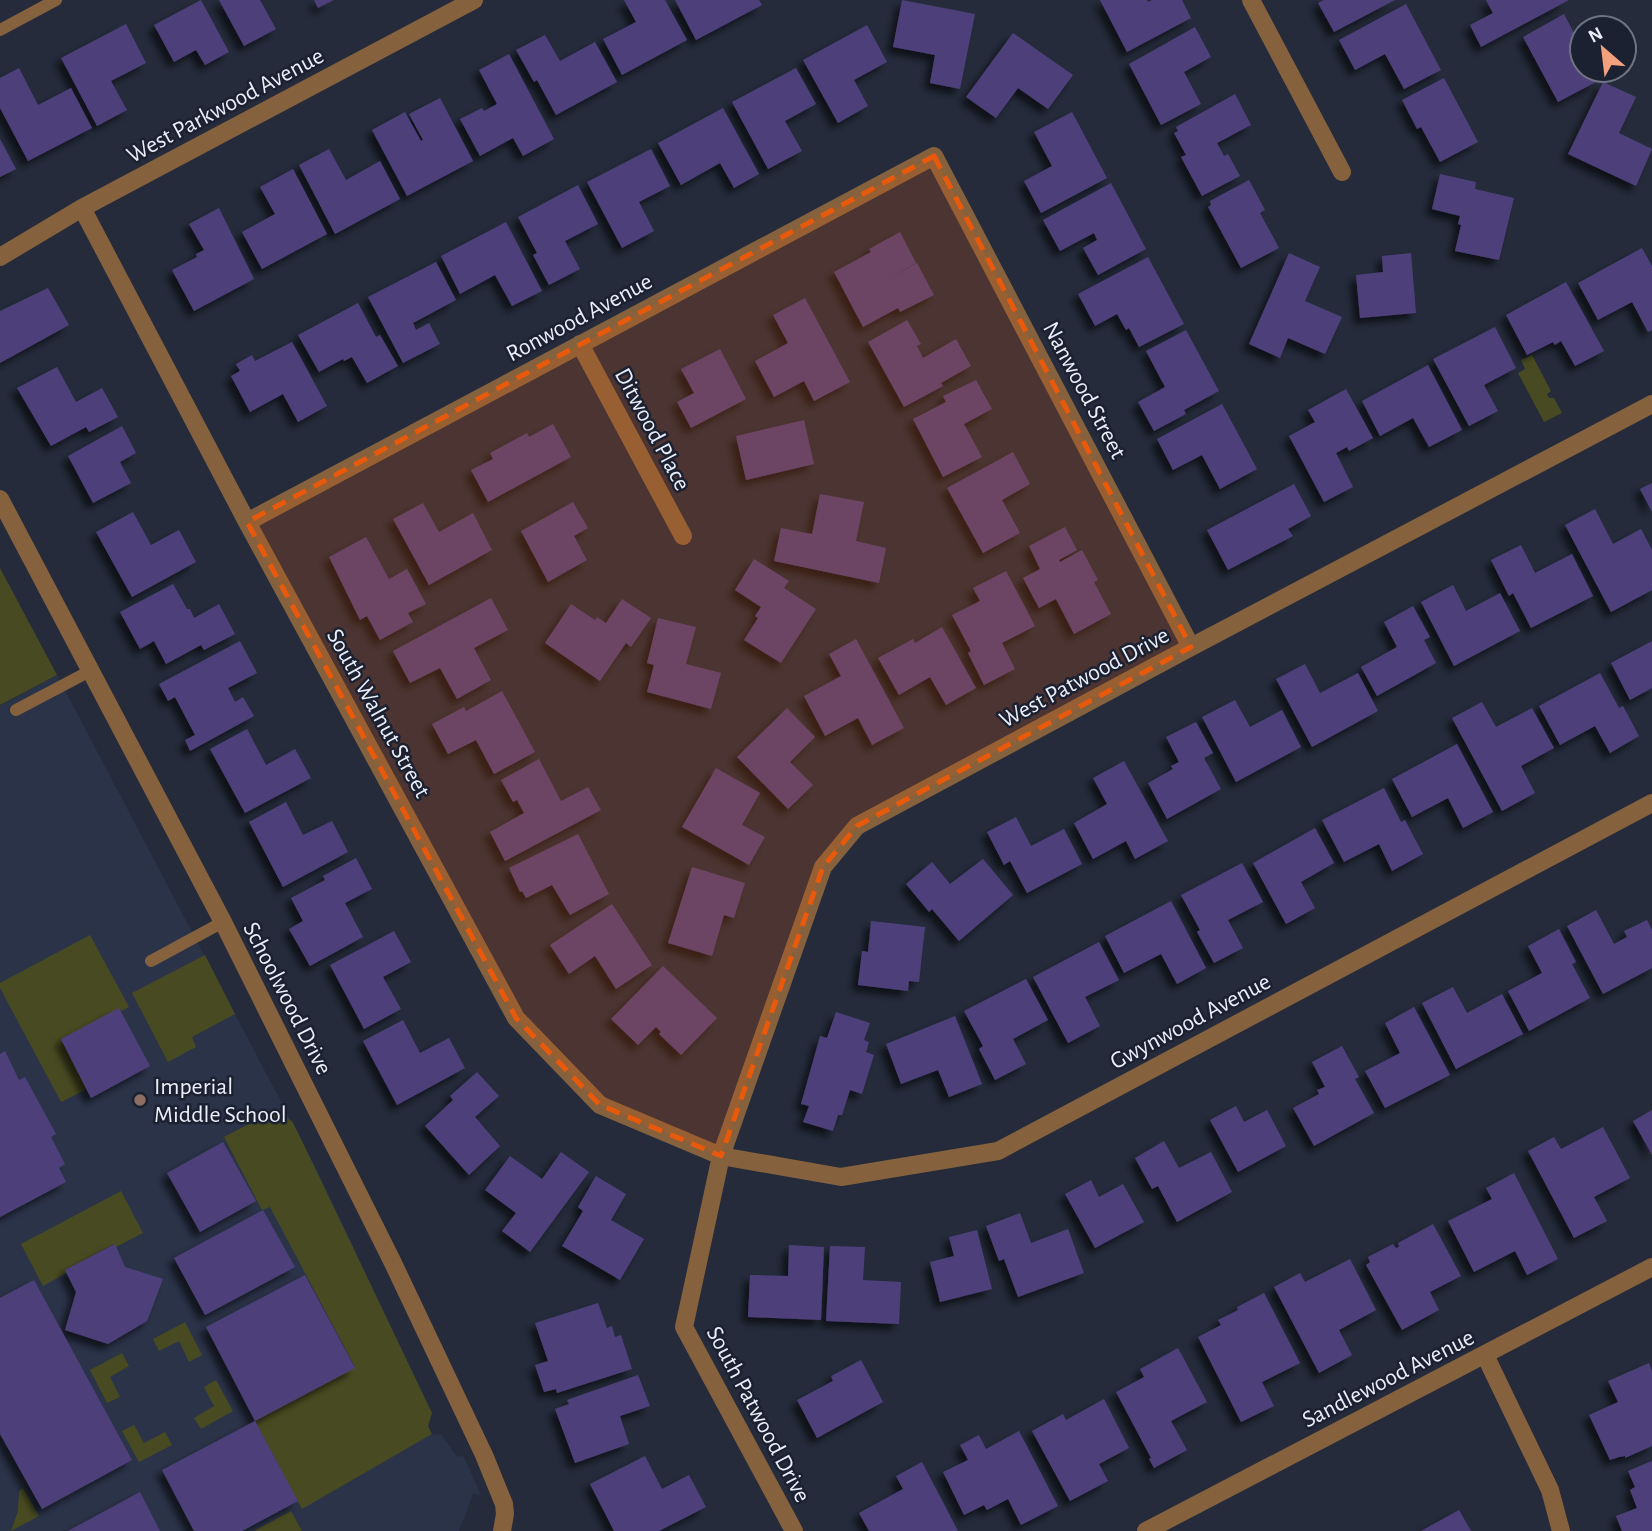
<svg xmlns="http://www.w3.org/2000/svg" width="1652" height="1531" font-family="'Alegreya Sans',sans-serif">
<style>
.built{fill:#2b3349}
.green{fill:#484b21}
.building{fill:#4d417a;filter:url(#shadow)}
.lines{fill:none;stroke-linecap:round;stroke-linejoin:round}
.service{stroke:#85623d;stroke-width:12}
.minor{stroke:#85623d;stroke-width:18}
.marked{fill:#e8590c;fill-opacity:0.2;stroke:#e8590c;stroke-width:5;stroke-dasharray:14 9;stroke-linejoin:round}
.education-dot{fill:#8d6e63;stroke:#1c2131;stroke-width:2.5}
.labels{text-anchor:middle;stroke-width:5;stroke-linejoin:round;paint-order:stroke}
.street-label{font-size:24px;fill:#eaeef9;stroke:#1c2131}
.poi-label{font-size:24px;fill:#eaeef9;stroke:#1c2131;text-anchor:start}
</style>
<defs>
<filter id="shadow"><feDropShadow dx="-6" dy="6" stdDeviation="3.5" flood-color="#0009"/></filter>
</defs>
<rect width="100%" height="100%" fill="#252b3b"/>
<path class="built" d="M57 675 318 1172 432 1413 428 1423 430 1432 432 1434 442 1435 457 1457 463 1455 481 1495 473 1494 459 1531H0V706Z"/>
<path class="green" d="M1532 355 1551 391 1547 394 1549 398H1554L1562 413 1544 422 1518 373 1525 369 1521 360Z
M0 568 57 675 0 705Z
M90 935 129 1007 121 1011 119 1009 61 1039 87 1089 61 1102 0 988V983Z
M205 955 235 1014 192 1037 196 1047 168 1062 132 993Z
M274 1111 292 1121 303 1143 432 1413 428 1426 432 1434 302 1509 255 1421 355 1367 270 1207 262 1210 224 1137Z
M121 1191 143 1233 116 1247 114 1244 65 1270 66 1273 43 1286 21 1244Z
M185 1322 202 1355 189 1362 179 1341 159 1351 153 1339Z
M122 1353 129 1366 110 1377 120 1397 107 1403 90 1370Z
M216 1380 233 1411 201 1429 194 1418 214 1406 204 1387Z
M134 1425 144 1443 165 1432 172 1445 139 1462 122 1431Z
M23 1488 39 1516 11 1531 18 1511 19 1491Z
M291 1511 302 1531H254Z"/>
<path class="building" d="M201 0 229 52 205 65 196 50 174 62 154 25Z
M219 0H260L276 29 244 46Z
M314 0H334L318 8Z
M624 0H665L687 40 622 75 603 39 636 22Z
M675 0H759L762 5 696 40Z
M902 0 975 14 960 89 930 83 935 55 893 47Z
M1100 0H1147L1148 2 1152 0H1182L1191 18 1127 52Z
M1324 0H1395L1334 32 1318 3Z
M1486 0H1569L1481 47 1470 25 1493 13Z
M1406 4 1441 70 1404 89 1385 54 1355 70 1339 40Z
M1564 14 1579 43 1576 46 1582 56V70H1589L1596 82 1558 102 1523 37Z
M126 24 146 63 111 81 127 110 97 126 61 58Z
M867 25 887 62 854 80 868 106 838 123 803 60Z
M1195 27 1211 57 1184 72 1201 104 1161 125 1129 64Z
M1013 33 1073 75 1048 109 1018 88 996 118 966 97Z
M545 35 560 61 595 42 617 82 556 115 537 80 534 82 516 50Z
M509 54 554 139 523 156 513 138 480 156 460 119 482 108 484 111 497 104 479 70Z
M19 68 38 105 71 88 92 128 28 161 0 108V78Z
M796 68 816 104 785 121 802 151 768 169 732 102Z
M1444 78 1478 142 1440 162 1421 127 1417 129 1402 100Z
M1603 82 1636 97 1619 133 1652 149 1636 186 1568 154Z
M1235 94 1251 125 1217 143 1224 156 1228 154 1240 176 1202 196 1181 157 1186 155 1174 133 1178 131 1176 127Z
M440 98 473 161 407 196 372 130 405 112 421 141 423 140 409 114Z
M723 108 759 174 734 188 720 163 681 185 658 143Z
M1072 112 1107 178 1041 213 1024 181 1052 166 1034 132Z
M0 139 16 169 0 177Z
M329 149 346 180 380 161 400 199 335 234 299 165Z
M651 149 670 186 639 202 654 231 622 248 587 182Z
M293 169 327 234 262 269 242 232 275 214 260 187Z
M1440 174 1476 182 1475 189 1514 198 1499 260 1455 251 1461 225 1458 224 1460 216 1432 209Z
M1249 180 1265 210 1260 213 1279 248 1241 268 1208 207 1211 205 1210 201Z
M1111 183 1146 249 1098 275 1083 248 1097 240 1094 233 1060 251 1043 220Z
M578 185 598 224 565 241 580 269 549 285 533 255 537 253 518 217Z
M219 208 254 279 194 311 172 270 197 257 196 254 204 250 189 224Z
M506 222 542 291 512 306 495 275 460 294 441 256Z
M900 232 916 263 889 278 917 263 934 295 900 312 898 308 863 327 834 272 871 252 869 249Z
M1642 248 1652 266V330L1648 332 1632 302 1598 320 1578 283Z
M1289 253 1320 267 1305 301 1342 317 1325 354 1288 338 1280 358 1249 344Z
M1411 253 1416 313 1360 318 1356 275 1383 272 1382 256Z
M1148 257 1184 324 1139 347 1129 328 1126 330 1117 314 1095 326 1078 294Z
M436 262 456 300 413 323 416 330 429 323 440 344 403 363 368 297Z
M1566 282 1604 351 1575 366 1561 341 1555 345 1553 342 1527 355 1506 315Z
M48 288 69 325 0 363V311Z
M805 298 850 382 814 401 804 381 774 397 755 361 788 343 773 315Z
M358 303 376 337 380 335 398 366 367 383 352 357 344 361 343 359 319 372 298 335Z
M907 320 921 344 917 346 923 358 956 339 971 366 941 383 943 386 904 407 868 342Z
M1495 327 1516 368 1484 385 1498 411 1469 426 1433 359Z
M1186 330 1219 391 1184 410 1186 414 1154 431 1138 402 1165 387 1146 351Z
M292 342 327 406 298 422 283 394 250 412 231 376 240 371 236 364 252 355 255 361Z
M720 349 746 399 691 428 677 402 694 393 681 369Z
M1428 365 1462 430 1429 447 1413 418 1380 436 1362 401Z
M57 367 76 402 102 388 118 417 89 432 86 427 51 446 17 388Z
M976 380 992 409 964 424 982 457 943 477 913 419 946 402 943 396Z
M1346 389 1373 438 1349 451 1347 447 1336 453 1353 487 1324 502 1289 436 1315 422 1308 410Z
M1222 404 1257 469 1220 489 1202 455 1173 470 1157 439Z
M804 420 814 464 746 480 736 436Z
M553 424 571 457 488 502 471 470 493 459 490 453 527 433 529 437Z
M122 426 136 453 120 462 131 483 93 503 68 456Z
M1013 452 1030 484 1002 500 1020 533 983 553 947 488Z
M1652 483V512L1640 489Z
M1294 484 1311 516 1288 529 1293 536 1228 570 1207 530Z
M820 494 864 502 856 541 886 548 879 583 774 561 781 528 812 534Z
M573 502 588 528 574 536 587 560 548 582 521 531Z
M423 503 439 532 473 513 492 550 429 585 393 519Z
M1595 509 1613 544 1641 529 1652 550V590L1611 612 1565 525Z
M133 512 151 545 179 530 196 562 132 597 96 532Z
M1065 527 1077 550 1059 560 1060 562 1082 550 1098 580 1094 582 1111 614 1074 634 1056 599 1039 608 1023 578 1040 569 1029 546Z
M366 537 389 579 407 569 426 604 408 613 413 622 380 640 367 616 360 620 329 557Z
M1521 545 1535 573 1572 554 1593 596 1531 628 1513 593 1509 596 1491 560Z
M754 559 789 581 784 588 816 609 781 663 744 640 758 618 755 616 761 607 735 590Z
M1006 571 1035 626 1002 643 1015 669 984 685 968 653 971 651 952 615 980 601 973 588Z
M173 584 187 609H190L194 618 219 604 235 634 204 650 201 645 166 664 154 641 140 649 120 612Z
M1453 585 1466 611 1500 593 1520 631 1454 666 1421 602Z
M491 598 508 630 474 648 491 680 457 699 440 668 410 683 393 651Z
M622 599 651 618 631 647 626 643 600 681 545 643 571 604 595 620 597 617 606 623Z
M1413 606 1430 637 1424 640 1436 663 1377 696 1361 667 1397 647 1384 622Z
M658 618 696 627 686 664 721 673 711 709 647 692 654 665 647 663Z
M942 627 976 688 946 705 930 677 899 695 878 658 913 639 915 643Z
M856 639 904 728 872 745 858 718 825 736 804 696 841 676 829 654Z
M240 641 257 673 228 688 235 702 243 697 254 716 190 751 185 740 195 735 175 697 168 701 159 684Z
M1652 641V688L1630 700 1611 663Z
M1305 664 1320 693 1358 673 1378 711 1312 747 1276 679Z
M1600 673 1619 708 1623 706 1639 736 1610 753 1595 726 1560 745 1539 706Z
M502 691 535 752 494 774 476 740 448 754 432 724 464 707 466 711Z
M1235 700 1250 727 1282 710 1301 747 1236 782 1202 717Z
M1482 702 1496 727 1532 708 1554 748 1521 766 1535 793 1502 811 1452 718Z
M787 708 815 737 790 762 813 785 788 809 737 757Z
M1196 722 1213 753 1204 758 1221 789 1167 819 1148 783 1173 769 1171 766 1179 762 1166 737Z
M247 729 266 765 295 749 311 778 245 813 210 749Z
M1457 744 1493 812 1463 828 1448 798 1412 817 1392 779Z
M539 759 561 801 588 787 601 810 505 861 490 832 524 813 517 800 513 802 501 780Z
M1124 761 1168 841 1135 859 1126 841 1093 859 1074 823 1107 804 1093 778Z
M716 768 760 793 742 825 765 837 749 865 682 827Z
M1384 788 1401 822 1405 820 1423 854 1392 871 1379 844 1344 862 1322 820Z
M286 802 303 835 332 821 348 852 283 887 249 822Z
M1016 817 1031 846 1064 829 1082 864 1027 893 1010 861 1004 865 987 832Z
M1315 828 1334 863 1301 882 1315 908 1286 924 1253 863Z
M578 834 609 894 570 915 552 885 526 898 522 891 520 892 509 868Z
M356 858 372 889 345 903 363 937 310 966 289 929 303 921 291 898 325 880 323 876Z
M983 859 1013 895 959 941 932 909 929 912 906 884 932 862 950 884Z
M1242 863 1263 902 1228 920 1243 948 1214 963 1197 932 1200 930 1181 895Z
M692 867 745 883 734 918 724 915 712 956 668 943Z
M1171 901 1206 968 1177 984 1161 954 1124 973 1105 936Z
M612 904 652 965 616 989 595 956 569 974 550 945Z
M1596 910 1614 944 1627 937 1624 931 1647 920 1652 930V968L1603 994 1567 926Z
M871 921 925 927 919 982 909 981 908 991 858 985 862 951 868 952Z
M1559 929 1576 962 1572 964 1590 998 1529 1031 1508 991 1542 973 1528 946Z
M394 931 411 962 383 977 401 1009 364 1029 330 965Z
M1099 942 1119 980 1085 997 1100 1026 1068 1043 1033 977Z
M663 966 717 1018 681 1055 659 1034 661 1032 656 1027 638 1045 611 1019Z
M1026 979 1048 1020 1013 1039 1026 1064 995 1080 979 1049 983 1046 964 1011Z
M1453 987 1467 1013 1502 994 1523 1034 1456 1069 1422 1003Z
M1414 1007 1450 1075 1385 1108 1365 1071 1400 1053 1385 1023Z
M119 1008 150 1066 91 1098 61 1039Z
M836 1012 870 1023 864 1040 869 1042 866 1052 874 1055 862 1094 850 1090 842 1115H838L833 1131 803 1122 809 1106 801 1104 820 1036 827 1038Z
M955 1016 982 1084 949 1097 938 1070 901 1084 886 1044Z
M403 1020 420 1053 449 1038 465 1068 397 1105 363 1041Z
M1342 1046 1359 1077 1355 1079 1374 1113 1314 1146 1293 1108 1319 1094 1317 1090 1325 1087 1312 1062Z
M5 1051 19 1080 25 1077 56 1134 51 1137 65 1164 59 1168 66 1182 0 1217V1054Z
M477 1072 499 1096 475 1117 500 1146 469 1175 425 1126 453 1100 450 1096Z
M1236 1106 1244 1122 1267 1110 1286 1146 1238 1172 1210 1120Z
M1652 1110V1155L1633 1121Z
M1603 1127 1630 1178 1594 1197 1607 1221 1574 1238 1528 1151 1554 1137 1561 1149Z
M1164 1141 1179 1168 1211 1152 1232 1192 1177 1222 1158 1186 1152 1189 1135 1158Z
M223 1142 256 1201 200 1232 167 1173Z
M561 1152 589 1172 530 1252 502 1231 516 1213 485 1190 510 1156 542 1179Z
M1514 1173 1558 1259 1527 1275 1515 1251 1474 1272 1448 1221 1492 1199 1486 1188Z
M596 1176 626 1194 611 1220 644 1239 620 1280 562 1246 583 1211 578 1207Z
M1091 1180 1099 1197 1123 1184 1144 1222 1095 1248 1065 1194Z
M263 1210 295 1267 205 1315 174 1258Z
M1020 1213 1031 1243 1068 1229 1084 1273 1018 1297 1004 1259 999 1261 986 1226Z
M1433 1224 1461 1276 1430 1292 1439 1310 1402 1330 1366 1265 1370 1262 1368 1257 1393 1244 1396 1248 1399 1247 1398 1243Z
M977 1230 992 1289 940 1302 930 1262 954 1256 949 1237Z
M115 1244 125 1267 163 1279 147 1321 108 1344 65 1330 76 1292 65 1270Z
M789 1245 824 1247 821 1320 748 1317 750 1275 788 1276Z
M830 1246 865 1247 863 1280 901 1282 899 1324 826 1321Z
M1350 1259 1376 1310 1339 1330 1352 1355 1319 1373 1274 1287 1300 1273 1305 1282Z
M305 1275 355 1368 255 1421 206 1327Z
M34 1280 132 1460 42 1509 0 1434V1298Z
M1264 1293 1300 1363 1262 1382 1274 1406 1241 1422 1198 1337 1221 1325 1218 1320 1238 1310 1237 1307Z
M598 1303 607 1328 612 1326 615 1337 621 1335 632 1369 557 1393 556 1389 544 1392 535 1365 548 1361 535 1323Z
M1178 1348 1207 1402 1171 1421 1187 1450 1154 1468 1149 1459 1151 1458 1116 1392 1144 1377 1140 1369Z
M861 1360 883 1402 817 1438 797 1400 833 1381 831 1376Z
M1649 1363 1652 1371V1446L1625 1458V1456L1619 1457 1610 1460 1589 1415 1618 1402 1608 1381Z
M638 1375 650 1406 620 1416 629 1444 575 1463 555 1409 569 1404 567 1400Z
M1104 1399 1129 1448 1099 1464 1108 1481 1070 1501 1032 1431 1063 1414 1066 1420Z
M255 1421 298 1501 242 1531H194L162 1470Z
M1019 1431 1058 1506 1021 1525 1008 1499 987 1510 984 1505 964 1515 943 1472 968 1460 960 1445 979 1435 986 1449Z
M645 1456 662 1489 689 1475 706 1507 659 1531H614L590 1484Z
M1652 1461V1531H1622L1616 1516 1637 1508 1630 1490 1635 1487 1628 1471Z
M922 1462 958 1531H869L859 1513 903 1489 896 1476Z
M140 1492 160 1531H68Z
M1459 1510 1471 1531H1421Z"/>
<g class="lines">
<path class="service" d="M0 30 56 0
M16 710 90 671
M151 961 223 922"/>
<path class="minor" d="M1251 0 1342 172
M82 208 247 522 516 1018 600 1105 721 1156 841 1177 998 1151 1652 803
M0 257 82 208 474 0
M580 344 683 536
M0 499 223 922 393 1263 484 1455 504 1504 505 1514 502 1531
M247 522 934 156 1191 647
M1485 1355 1550 1490 1561 1531
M794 1531 684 1327 721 1156 823 867 857 826 1191 647 1652 404
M1146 1531 1652 1267"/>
</g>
<path class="marked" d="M934 156 1191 647 857 826 823 867 721 1156 600 1105 516 1018 247 522Z"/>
<circle class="education-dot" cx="140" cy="1100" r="7"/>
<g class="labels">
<g class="street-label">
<text transform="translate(225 105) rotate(-28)" y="8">West Parkwood Avenue</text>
<text transform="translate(579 317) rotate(-28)" y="8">Ronwood Avenue</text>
<text transform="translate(1085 390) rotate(62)" y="8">Nanwood Street</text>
<text transform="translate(653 429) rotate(62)" y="8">Ditwood Place</text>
<text transform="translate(1084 677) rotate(-28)" y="8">West Patwood Drive</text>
<text transform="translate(379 713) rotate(61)" y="8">South Walnut Street</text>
<text transform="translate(288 998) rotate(63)" y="8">Schoolwood Drive</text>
<text transform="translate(1190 1021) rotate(-28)" y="8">Gwynwood Avenue</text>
<text transform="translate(1388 1378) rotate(-27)" y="8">Sandlewood Avenue</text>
<text transform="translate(759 1414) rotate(62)" y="8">South Patwood Drive</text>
</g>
<g class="poi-label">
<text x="154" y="1094">Imperial<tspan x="154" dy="28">Middle School</tspan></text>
</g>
</g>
<g transform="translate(1603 49) rotate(332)"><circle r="33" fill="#1c2131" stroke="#6e7381" stroke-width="2"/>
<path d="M0-5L12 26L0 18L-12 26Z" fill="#f1a17d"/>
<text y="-10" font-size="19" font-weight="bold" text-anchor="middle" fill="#eaeef9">N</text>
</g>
</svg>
